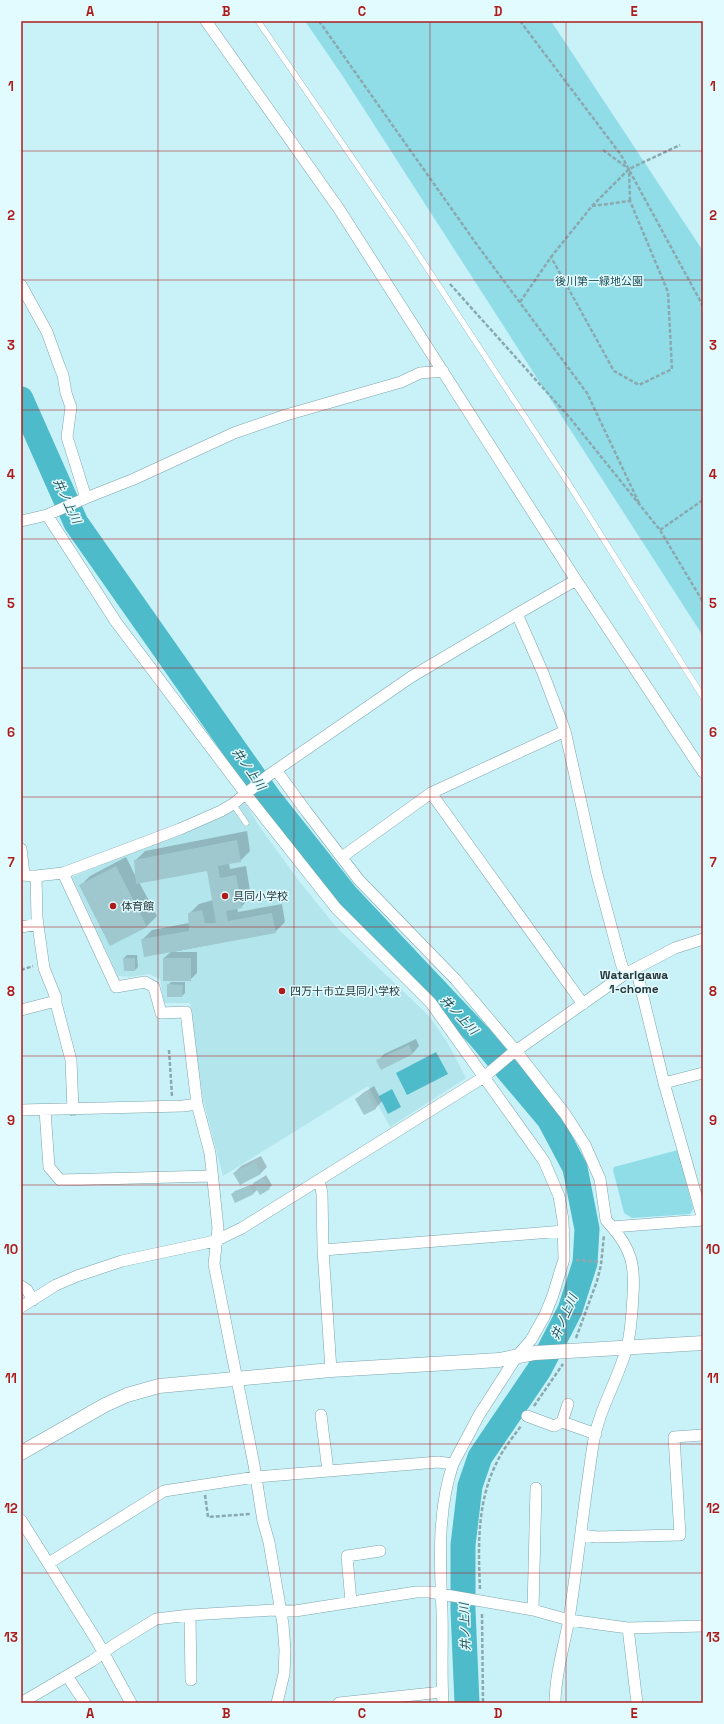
<svg xmlns="http://www.w3.org/2000/svg" width="724" height="1724" font-family="'Space Grotesk','Noto Sans JP',sans-serif">
<style>
.built{fill:#b3e5ed}
.green{fill:#90dde8}
.water{fill:#4ebbca}
.shadow{fill:#0003}
.lines{fill:none;stroke-linecap:round;stroke-linejoin:round}
.river{stroke:#4ebbca;stroke-width:25}
.building{fill:#9fc8ce}
.service-casing{stroke:#7ea5ab;stroke-width:6}
.minor-casing{stroke:#7ea5ab;stroke-width:12}
.tertiary-casing{stroke:#7ea5ab;stroke-width:15}
.path{stroke:#8aa9af;stroke-width:2.5;stroke-dasharray:4 2;stroke-linecap:butt}
.service{stroke:#fff;stroke-width:5.5}
.minor{stroke:#fff;stroke-width:11}
.tertiary{stroke:#fff;stroke-width:14}
.grid{fill:none;stroke:#ad1c1b;stroke-width:1;stroke-opacity:0.55}
.poi-dot{fill:#ad1c1b;stroke:#e2fbff;stroke-width:1.5}
.labels{text-anchor:middle;stroke-width:3;stroke-linejoin:round;paint-order:stroke}
.park-label{font-size:11px;fill:#204f56;stroke:#e2fbff}
.poi-label{font-size:11px;fill:#27373a;stroke:#e2fbff;text-anchor:start}
.water-label{font-size:12px;font-style:italic;fill:#25545b;stroke:#e2fbff}
.neighbourhood-label{font-size:12px;font-weight:bold;fill:#27373a;stroke:#e2fbff}
.neatline{fill:none;stroke:#ad1c1b;stroke-width:1.5}
.grid-label{font-size:13px;text-anchor:middle;font-weight:bold;fill:#ad1c1b}
</style>
<rect width="100%" height="100%" fill="#c8f1f8"/>
<path class="built" d="M245 803 259 826 299 881 337 928 429 1016 447 1042 466 1078 390 1127 368 1086 223 1176 203 1099 190 1003H164L160 979 149 974 130 977 118 976 72 877 228 814Z"/>
<path class="green" d="M305 21H551L703 251V636L344 78Z
M678 1150 693 1209 690 1214 632 1218 624 1213 613 1170 614 1167Z"/>
<path class="water" d="M436 1052 448 1074 407 1095 396 1073Z
M392 1089 401 1107 388 1114 379 1096Z"/>
<path class="shadow" d="M247 831 250 851 240 861 229 863 230 869 246 866 251 897 241 907 237 908 238 912 282 904 285 922 275 932 173 952H197V973L190 980 164 958 172 951 142 940 152 930 189 923V914L199 904 213 900 207 869 139 882 157 916 147 926 110 945 80 886 90 876 126 857 136 877 135 861 145 851Z
M127 955H137L138 967 135 970 124 958Z
M171 982H185V993L182 996 168 985Z
M416 1039 419 1046 413 1053 381 1068 378 1061 384 1054Z
M374 1086 382 1101 376 1108 364 1114 356 1099 363 1093Z
M261 1156 267 1167 261 1173 240 1184 234 1173 241 1166Z
M266 1175 272 1185 269 1188 261 1193 258 1189 254 1193 236 1202 232 1194 235 1191 254 1184Z"/>
<g class="lines">
<path class="river" d="M21 399 76 523 269 798 346 895 479 1036 549 1119 575 1168 587 1229 585 1263 570 1310 539 1370 480 1457 470 1486 463 1545V1610L467 1703"/>
</g>
<path class="building" d="M237 840 241 862 218 866 220 878 236 875 242 908 226 911 228 921 272 913 276 933 144 957 141 939 189 931 188 913 202 910 205 923H216L207 871 136 884 134 860Z
M116 866 147 927 110 946 79 885Z
M123 958H135V971H124Z
M163 958H191V981H163Z
M167 984 183 985 182 997H167Z
M409 1045 413 1054 381 1070 376 1060Z
M367 1092 376 1109 364 1115 355 1099Z
M255 1162 261 1174 240 1185 233 1173Z
M263 1177 270 1189 260 1195 253 1183Z
M250 1185 254 1194 235 1203 231 1194Z"/>
<g class="lines">
<defs>
<path id="service" d="M258 21 408 239 565 478 703 697
M233 804 246 823"/>
<path id="minor" d="M206 21 339 209 576 580 703 772
M21 285 47 332 60 368 63 375 66 393 71 407 67 437 86 498
M47 515 116 622 245 793 336 908 431 1003 544 1161 559 1196 563 1220 564 1259 553 1295 545 1315 531 1340 517 1356 479 1415 453 1464
M21 521 47 515 86 498 134 479 234 433 286 415 401 382 420 373 443 371
M517 614 543 673 565 731 597 874 621 963 625 974
M276 770 306 811 359 880 456 980 516 1051 565 1114 585 1145 600 1179 606 1220 612 1227 703 1220
M431 793 583 1004
M21 849 24 874
M342 857 431 793 565 731
M63 873 116 987 145 982 154 987 161 1013 186 1012 197 1104 210 1153 214 1190 218 1228 214 1264 254 1465 263 1521 269 1542 283 1624 285 1650 284 1674 277 1703
M21 875 36 876 37 918 44 968 56 998V1003L71 1060 73 1110
M36 876 63 873 180 829 221 811 233 804 269 775 411 677 517 614 576 580
M21 927 38 924
M636 968 664 1083 703 1220
M21 1010 56 1001
M664 1083 703 1073
M21 1110 183 1106 197 1104
M45 1110 49 1167 60 1180 212 1176
M319 1180 322 1193 323 1250 331 1370
M323 1250 564 1231
M21 1286 27 1290 33 1300
M21 1307 56 1285 77 1276 122 1261 215 1241 242 1228 484 1077 510 1055 625 974 675 948 703 939
M321 1415 328 1471
M527 1416 554 1426 562 1422 596 1434
M562 1422 568 1404
M21 1520 97 1641 131 1703
M582 1535 597 1537 680 1535 674 1437 703 1435
M49 1563 164 1491 256 1477 438 1462 453 1464C437 1511 440 1563 442 1611 443 1642 441 1672 443 1703
M351 1602 347 1556 380 1551
M533 1610 536 1488
M190 1615 191 1680
M628 1628 637 1703
M67 1676 85 1703
M21 1703 92 1661 114 1645 156 1619 190 1615 273 1610 295 1611 416 1592H429L533 1610 569 1620 628 1628 703 1626
M339 1703 442 1692
M555 1703C555 1675 564 1647 569 1619 578 1561 584 1503 593 1445 598 1411 618 1380 627 1347 631 1331 632 1314 633 1296 635 1266 632 1250 612 1227"/>
<path id="tertiary" d="M21 1453 105 1405 127 1395 159 1386 331 1370 499 1360 535 1353 703 1343"/>
</defs>
<use href="#service" class="service-casing"/>
<use href="#minor" class="minor-casing"/>
<use href="#tertiary" class="tertiary-casing"/>
<path class="path" d="M319 21 475 242 587 393 640 505
M520 21 621 155 703 306
M603 150 629 169 630 201
M592 206 629 169 680 145
M450 284 570 418 660 530 703 602
M520 302 551 257 592 206 630 201 668 292 672 369 639 385 614 371 551 257
M660 530 703 500
M21 970 33 966
M169 1050 172 1096
M576 1260 601 1262
M576 1338 597 1281 601 1265 604 1235
M534 1406 563 1364
M205 1495 208 1517 251 1514
M480 1589C478 1546 477 1501 497 1462 503 1449 513 1437 521 1426
M482 1614 483 1703"/>
<use href="#service" class="service"/>
<use href="#minor" class="minor"/>
<use href="#tertiary" class="tertiary"/>
</g>
<path class="grid" d="M158 21V1703M294 21V1703M430 21V1703M566 21V1703M21 151H703M21 280H703M21 410H703M21 539H703M21 668H703M21 797H703M21 927H703M21 1056H703M21 1185H703M21 1314H703M21 1444H703M21 1573H703"/>
<g class="poi-dot">
<circle cx="225" cy="896" r="4"/>
<circle cx="113" cy="906" r="4"/>
<circle cx="282" cy="991" r="4"/>
</g>
<g class="labels">
<g class="park-label">
<text x="599" y="285">後川第一緑地公園</text>
</g>
<g class="poi-label">
<text x="233" y="900">具同小学校</text>
<text x="121" y="910">体育館</text>
<text x="290" y="995">四万十市立具同小学校</text>
</g>
<g class="water-label">
<text transform="translate(67 501) rotate(65)" y="4">井ノ上川</text>
<text transform="translate(249 769) rotate(55)" y="4">井ノ上川</text>
<text transform="translate(459 1015) rotate(47)" y="4">井ノ上川</text>
<text transform="translate(564 1317) rotate(-66)" y="4">井ノ上川</text>
<text transform="translate(465 1627) rotate(-92)" y="4">井ノ上川</text>
</g>
<g class="neighbourhood-label">
<text x="634" y="979">Watarigawa<tspan x="634" dy="14">1-chome</tspan></text>
</g>
</g>
<rect width="724" height="1724" fill="none" stroke="#e2fbff" stroke-width="44"/>
<rect x="22" y="22" width="680" height="1680" class="neatline"/>
<g class="grid-label">
<text x="90" y="16">A</text>
<text x="226" y="16">B</text>
<text x="362" y="16">C</text>
<text x="498" y="16">D</text>
<text x="634" y="16">E</text>
<text x="11" y="91">1</text>
<text x="713" y="91">1</text>
<text x="11" y="220">2</text>
<text x="713" y="220">2</text>
<text x="11" y="350">3</text>
<text x="713" y="350">3</text>
<text x="11" y="479">4</text>
<text x="713" y="479">4</text>
<text x="11" y="608">5</text>
<text x="713" y="608">5</text>
<text x="11" y="737">6</text>
<text x="713" y="737">6</text>
<text x="11" y="867">7</text>
<text x="713" y="867">7</text>
<text x="11" y="996">8</text>
<text x="713" y="996">8</text>
<text x="11" y="1125">9</text>
<text x="713" y="1125">9</text>
<text x="11" y="1254">10</text>
<text x="713" y="1254">10</text>
<text x="11" y="1383">11</text>
<text x="713" y="1383">11</text>
<text x="11" y="1513">12</text>
<text x="713" y="1513">12</text>
<text x="11" y="1642">13</text>
<text x="713" y="1642">13</text>
<text x="90" y="1718">A</text>
<text x="226" y="1718">B</text>
<text x="362" y="1718">C</text>
<text x="498" y="1718">D</text>
<text x="634" y="1718">E</text>
</g>
</svg>
